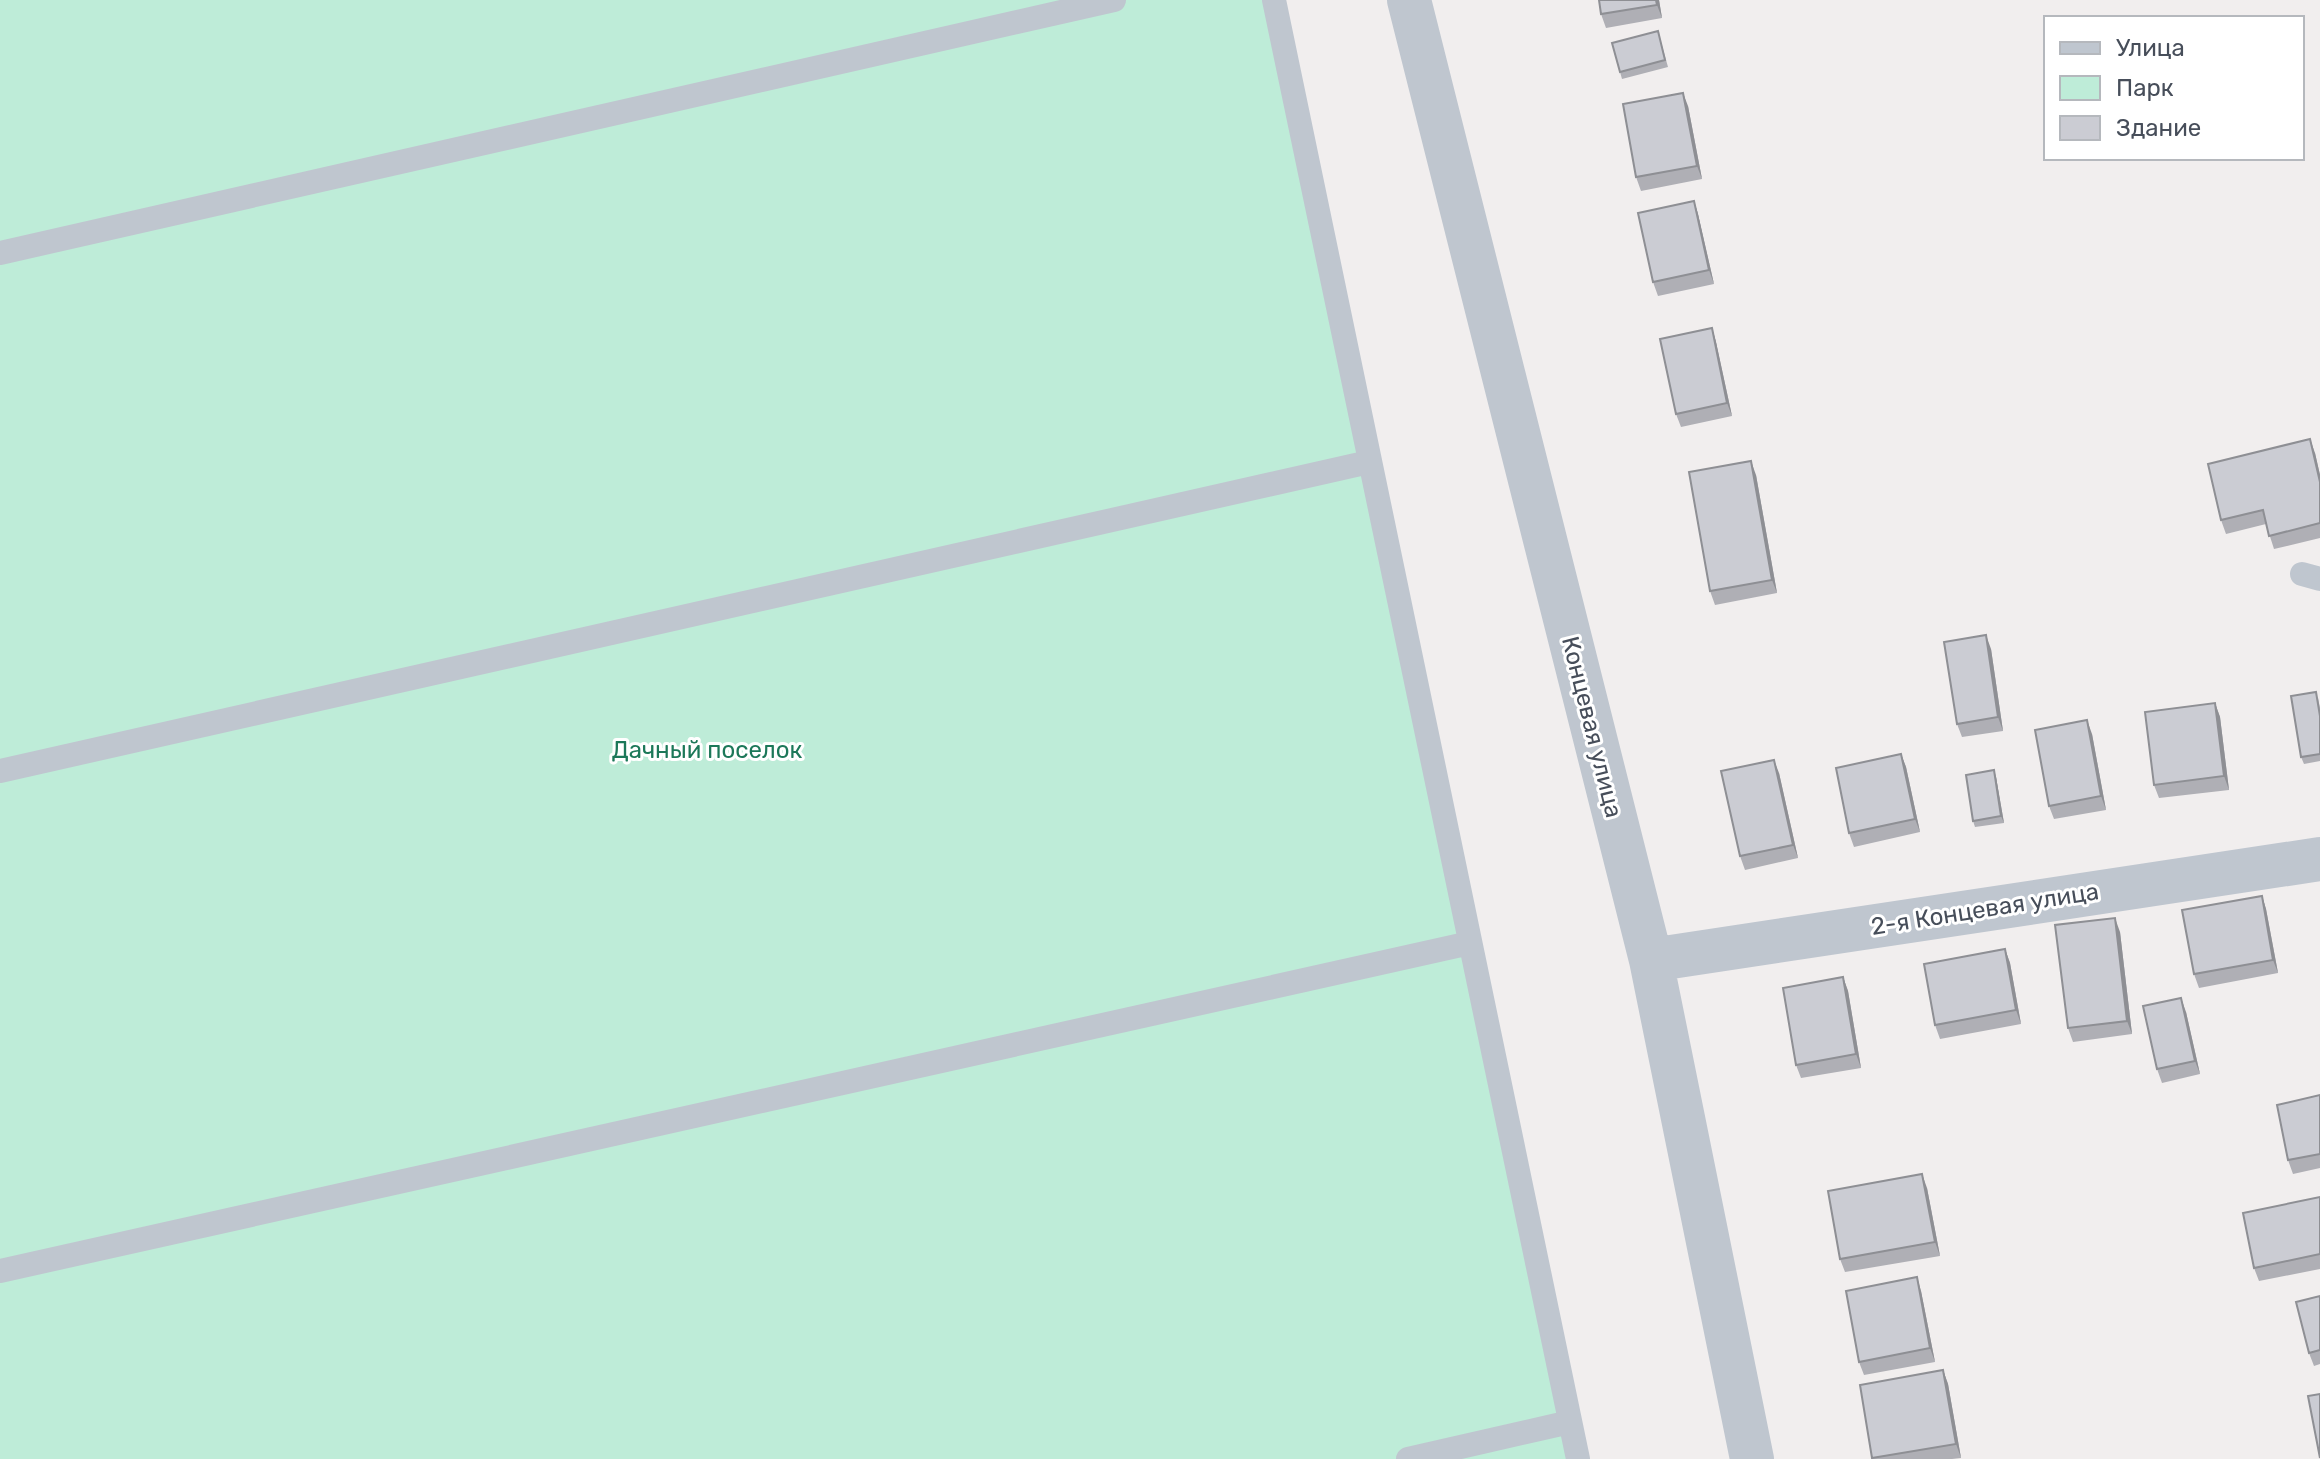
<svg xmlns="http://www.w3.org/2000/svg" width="2320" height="1459" font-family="Rubik,sans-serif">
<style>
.green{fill:#beecd8}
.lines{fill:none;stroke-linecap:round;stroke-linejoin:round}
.service{stroke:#bfc6cf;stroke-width:24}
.minor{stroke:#bfc6cf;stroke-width:44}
.wall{fill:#afafb5}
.shaded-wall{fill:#8e8f94}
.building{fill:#cbccd3;stroke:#8e8f94;stroke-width:2}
.labels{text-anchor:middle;stroke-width:6;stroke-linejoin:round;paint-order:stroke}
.street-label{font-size:24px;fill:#474e5a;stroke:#fff}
.park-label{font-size:24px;fill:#1c7859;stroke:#fff}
</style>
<rect width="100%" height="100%" fill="#f1eeee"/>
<path class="green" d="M0 0H1274L1578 1459H0Z"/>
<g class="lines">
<path class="service" d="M1274 0 1578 1459
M0 253 1114 0
M2302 574 2320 579
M0 771 1369 462
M0 1271 1470 943
M1408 1459 1570 1422"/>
<path class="minor" d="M1409 0 1651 960 1752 1459
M1651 960 2320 859"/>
</g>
<path class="wall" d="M1599 0H1659L1662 18 1606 28 1601 14Z
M1658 31 1668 67 1622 79 1620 72Z
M1688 106 1702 179 1641 191 1636 177Z
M1694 201 1698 214 1714 284 1658 296 1653 282Z
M1712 328 1716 342 1732 416 1681 427 1676 414Z
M2315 453 2320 475V538L2274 549 2266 524 2226 534 2221 520Z
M1756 475 1777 593 1715 605 1710 591Z
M1991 649 2003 731 1962 737 1957 724Z
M2318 698 2320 708V761L2304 764 2301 757Z
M2215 703 2220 717 2229 790 2159 798 2154 785Z
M2092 734 2106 810 2054 819 2049 806Z
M1901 754 1906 767 1920 832 1854 847 1849 833Z
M1779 773 1798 858 1745 870 1740 856Z
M1996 777 2004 823 1975 827 1973 821Z
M2262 896 2266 909 2278 973 2199 988 2194 974Z
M2120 932 2132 1034 2073 1042 2068 1028Z
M2005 949 2010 963 2021 1024 1940 1039 1935 1025Z
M1843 977 1848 991 1861 1068 1801 1078 1796 1065Z
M2186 1012 2200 1074 2162 1083 2157 1069Z
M2320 1095V1168L2293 1174 2288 1160Z
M1927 1188 1940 1256 1845 1272 1840 1259Z
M2320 1197V1269L2259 1281 2254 1268Z
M1921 1291 1935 1362 1864 1375 1859 1362Z
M2320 1296V1364L2314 1366 2309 1353Z
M1943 1370 1948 1384 1961 1458 1952 1459H1872L1860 1385Z"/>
<path class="shaded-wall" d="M1656 0H1659L1662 18 1657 5Z
M1683 93 1688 106 1702 179 1697 166Z
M1694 201 1698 214 1714 284 1709 270Z
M1712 328 1716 342 1732 416 1727 403Z
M2310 439 2315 453 2320 475V482Z
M1751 461 1756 475 1777 593 1772 580Z
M1986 635 1991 649 2003 731 1998 717Z
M2215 703 2220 717 2229 790 2224 776Z
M2087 720 2092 734 2106 810 2101 796Z
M1901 754 1906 767 1920 832 1915 819Z
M1774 760 1779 773 1798 858 1793 845Z
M1994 770 1996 777 2004 823 2001 816Z
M2262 896 2266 909 2278 973 2273 960Z
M2115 918 2120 932 2132 1034 2127 1021Z
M2005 949 2010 963 2021 1024 2016 1010Z
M1843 977 1848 991 1861 1068 1856 1054Z
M2181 998 2186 1012 2200 1074 2195 1061Z
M1922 1174 1927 1188 1940 1256 1935 1242Z
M1917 1277 1921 1291 1935 1362 1930 1348Z
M1943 1370 1948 1384 1961 1458 1956 1444Z"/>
<path class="building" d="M1599 0H1656L1657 5 1601 14Z
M1658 31 1665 60 1620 72 1612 43Z
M1683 93 1697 166 1636 177 1623 104Z
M1694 201 1709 270 1653 282 1638 213Z
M1712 328 1727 403 1676 414 1660 339Z
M2310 439 2320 482V523L2269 536 2263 510 2221 520 2208 464Z
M1751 461 1772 580 1710 591 1689 472Z
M1986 635 1998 717 1957 724 1944 642Z
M2316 692 2320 716V754L2301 757 2291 696Z
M2215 703 2224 776 2154 785 2145 712Z
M2087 720 2101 796 2049 806 2035 730Z
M1901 754 1915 819 1849 833 1836 768Z
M1774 760 1793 845 1740 856 1721 771Z
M1994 770 2001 816 1973 821 1966 775Z
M2262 896 2273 960 2194 974 2182 910Z
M2115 918 2127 1021 2068 1028 2055 925Z
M2005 949 2016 1010 1935 1025 1924 964Z
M1843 977 1856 1054 1796 1065 1783 988Z
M2181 998 2195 1061 2157 1069 2143 1006Z
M2320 1095V1154L2288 1160 2277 1105Z
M1922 1174 1935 1242 1840 1259 1828 1191Z
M2320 1197V1254L2254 1268 2243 1213Z
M1917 1277 1930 1348 1859 1362 1846 1291Z
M2320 1296V1350L2309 1353 2296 1302Z
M1943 1370 1956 1444 1872 1458 1860 1385Z
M2320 1394V1458L2308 1396Z"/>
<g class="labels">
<g class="street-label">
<text transform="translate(1592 727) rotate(76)" y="8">Концевая улица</text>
<text transform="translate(1985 909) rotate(-9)" y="8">2-я Концевая улица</text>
</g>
<g class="park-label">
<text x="707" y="758">Дачный поселок</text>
</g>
</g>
<rect x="2044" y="16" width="260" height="144" fill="#ffffff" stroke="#b5b8bd" stroke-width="2"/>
<rect x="2060" y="42" width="40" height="12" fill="#bfc6cf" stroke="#b5b8bd" stroke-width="2"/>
<text x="2116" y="56" font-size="24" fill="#474e5a">Улица</text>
<rect x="2060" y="76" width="40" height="24" fill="#beecd8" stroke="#b5b8bd" stroke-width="2"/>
<text x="2116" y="96" font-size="24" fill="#474e5a">Парк</text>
<rect x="2060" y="116" width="40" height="24" fill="#cbccd3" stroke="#b5b8bd" stroke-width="2"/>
<text x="2116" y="136" font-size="24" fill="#474e5a">Здание</text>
</svg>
